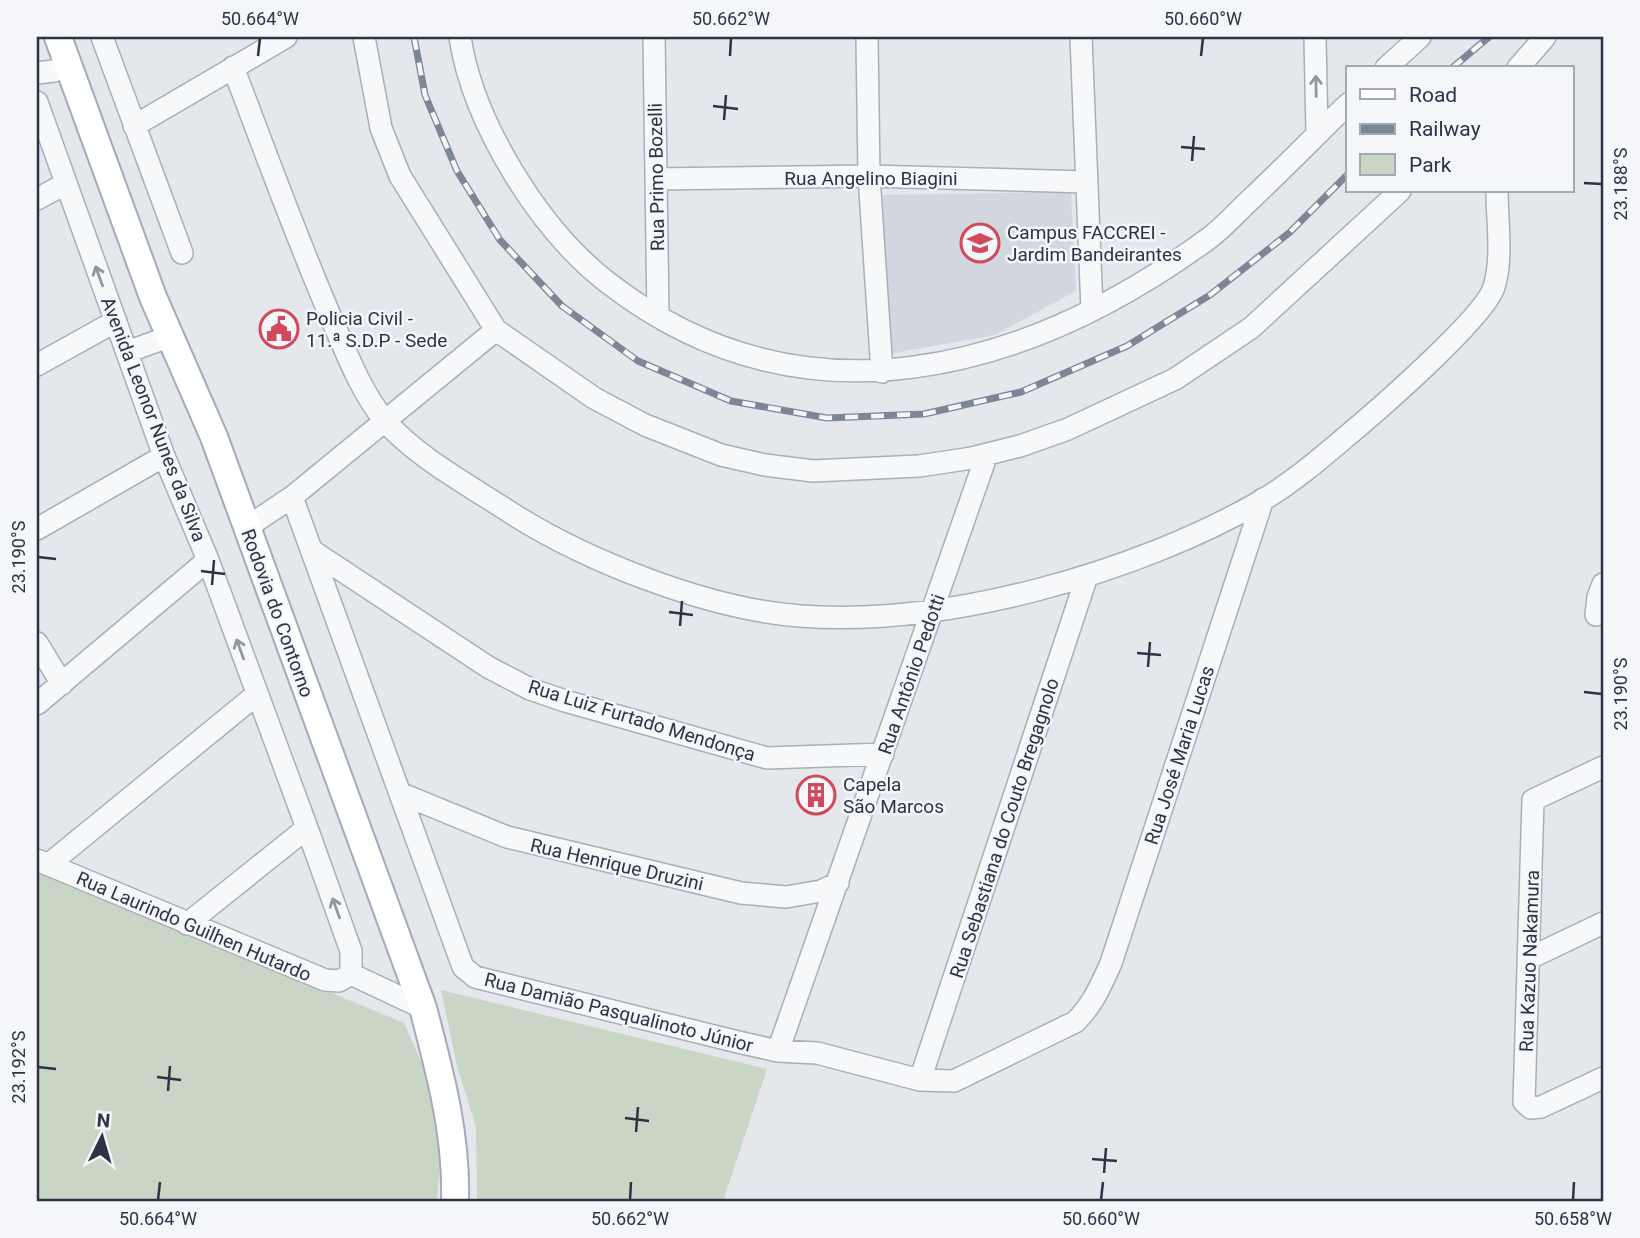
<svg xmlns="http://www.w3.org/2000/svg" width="1640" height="1238" font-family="Roboto,sans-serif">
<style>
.built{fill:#d2d6de}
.green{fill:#c9d6c5}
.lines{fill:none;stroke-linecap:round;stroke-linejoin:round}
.minor-casing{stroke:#a9aeb7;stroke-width:24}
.major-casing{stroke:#a3abb8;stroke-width:30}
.minor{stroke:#f7f8fa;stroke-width:21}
.major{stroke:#fff;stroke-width:26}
.rail-casing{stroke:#7d8696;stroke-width:7}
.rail{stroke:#f4f6f9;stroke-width:4.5;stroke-dasharray:13;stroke-linecap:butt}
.oneway{stroke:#9196a0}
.ticks{fill:none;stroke:#2b3445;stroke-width:2.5}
.labels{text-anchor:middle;stroke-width:5;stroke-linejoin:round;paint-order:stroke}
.street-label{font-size:19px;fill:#2b3445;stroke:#f4f6f9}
.poi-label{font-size:19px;fill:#2b3445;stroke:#f4f6f9;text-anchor:start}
.neatline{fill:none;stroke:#2b3445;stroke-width:2.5}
.ticks-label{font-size:18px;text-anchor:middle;fill:#2b3445}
</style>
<rect width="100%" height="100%" fill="#e4e7ec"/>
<path class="built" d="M1071 192 1076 291 995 335 888 354 883 195Z"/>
<path class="green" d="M37 870 404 1023 423 1066 442 1143 437 1201H37Z
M441 990 767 1069 723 1201H477L476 1127 457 1066Z"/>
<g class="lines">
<defs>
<path id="minor" d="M102 37 182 253
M364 37 381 128 400 176 496 330 594 398 645 425 721 455 765 465 813 471 919 466 972 458 1020 446 1068 429 1175 379 1251 328 1400 191
M460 37C473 123 539 229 607 282 801 433 1024 373 1208 239 1223 228 1236 213 1250 200 1283 169 1315 136 1348 104
M654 37 658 316
M867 37 869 176 882 372
M1081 37 1092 310
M1315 37 1317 134
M233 67C265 151 296 237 332 320 347 354 361 392 385 421 417 457 465 483 505 509 583 560 707 609 800 616 945 627 1137 573 1263 500 1298 479 1329 451 1360 425 1387 402 1485 316 1494 287 1503 258 1497 221 1497 191
M1386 68 1420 37
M1518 68 1545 37
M37 73 54 71 66 65
M37 102 164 456 208 560 307 828 351 951V974
M134 126 286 37
M656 179 869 176 1086 182
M37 199 65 184
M127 352 171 336
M37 365 116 321
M292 497 463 967 475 977 738 1042 778 1051 817 1053 920 1080 954 1081 1075 1022C1093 1005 1101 985 1111 963L1263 499
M247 527 292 497 496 330
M37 529 164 456
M314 552 488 667 530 689 565 701 767 758 883 754
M1596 615 1598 597 1603 584
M37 643 62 684
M37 704 208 560
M1603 767 1533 800 1524 1102 1531 1108 1541 1107 1603 1078
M402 794 507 837 741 893 786 897 821 891 838 883
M37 860 325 980 339 981 351 974
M48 865 256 695
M187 924 307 828
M1530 958 1603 923
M351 974 423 1008
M778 1051 987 454
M920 1080 1087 576"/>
<path id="major" d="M58 37 153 297 214 437 423 1008C440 1073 457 1134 455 1201"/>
</defs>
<use href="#minor" class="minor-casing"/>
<use href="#major" class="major-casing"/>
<use href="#minor" class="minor"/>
<use href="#major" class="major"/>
<defs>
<path id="rail" d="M414 37 425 95 457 171 500 240 562 306 638 361 731 401 827 418 924 414 1021 392 1127 346 1210 295 1289 233 1348 174
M1452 68 1489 37"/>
</defs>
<use href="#rail" class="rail-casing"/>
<use href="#rail" class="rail"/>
</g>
<defs><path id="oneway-shaft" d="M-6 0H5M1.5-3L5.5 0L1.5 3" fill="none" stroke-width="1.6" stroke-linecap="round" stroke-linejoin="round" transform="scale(1.75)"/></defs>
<g class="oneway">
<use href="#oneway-shaft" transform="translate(1316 86) rotate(-91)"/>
<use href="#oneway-shaft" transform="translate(99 276) rotate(-110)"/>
<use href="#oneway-shaft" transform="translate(240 649) rotate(-110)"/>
<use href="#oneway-shaft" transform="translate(336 908) rotate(-110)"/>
</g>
<path class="ticks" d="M258 56 260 38M730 56 731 38M1201 56 1203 38M713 106 738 109M724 120 726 95M1181 147 1205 149M1192 161 1194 136M1584 183 1602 184M38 557 56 559M201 571 225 574M212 585 214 560M669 612 693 615M680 626 682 601M1137 653 1161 655M1148 667 1150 642M1584 692 1602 694M38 1067 56 1069M157 1077 181 1080M168 1091 170 1066M625 1118 649 1121M636 1132 638 1107M1092 1159 1117 1161M1104 1173 1106 1148M158 1200 160 1182M630 1200 631 1182M1101 1200 1103 1182M1573 1200 1574 1182"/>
<defs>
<symbol id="university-ring" viewBox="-11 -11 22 22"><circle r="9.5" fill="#f4f6f9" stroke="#d1495b" stroke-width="1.5"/><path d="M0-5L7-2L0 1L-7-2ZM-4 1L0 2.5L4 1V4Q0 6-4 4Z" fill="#d1495b"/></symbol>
<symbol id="civic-ring" viewBox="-11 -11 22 22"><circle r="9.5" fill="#f4f6f9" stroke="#d1495b" stroke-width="1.5"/><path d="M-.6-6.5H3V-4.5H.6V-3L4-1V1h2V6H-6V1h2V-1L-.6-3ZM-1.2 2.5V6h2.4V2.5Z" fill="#d1495b"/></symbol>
<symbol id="building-ring" viewBox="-11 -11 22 22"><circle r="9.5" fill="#f4f6f9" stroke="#d1495b" stroke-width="1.5"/><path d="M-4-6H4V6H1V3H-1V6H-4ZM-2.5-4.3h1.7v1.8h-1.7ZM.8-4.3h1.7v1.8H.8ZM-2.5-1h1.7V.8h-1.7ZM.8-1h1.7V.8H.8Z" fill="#d1495b"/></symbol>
</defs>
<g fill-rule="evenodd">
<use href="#university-ring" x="958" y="221" width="44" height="44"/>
<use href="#civic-ring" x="257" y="307" width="44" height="44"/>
<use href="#building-ring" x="794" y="773" width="44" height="44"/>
</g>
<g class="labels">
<g class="street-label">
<text transform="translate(656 177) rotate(-91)" y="7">Rua Primo Bozelli</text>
<text x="871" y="185">Rua Angelino Biagini</text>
<text transform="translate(154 419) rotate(69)" y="7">Avenida Leonor Nunes da Silva</text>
<text transform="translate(278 613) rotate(70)" y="7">Rodovia do Contorno</text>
<text transform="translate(911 674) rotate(-71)" y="7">Rua Antônio Pedotti</text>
<text transform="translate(642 720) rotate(17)" y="7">Rua Luiz Furtado Mendonça</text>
<text transform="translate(1179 755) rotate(-72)" y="7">Rua José Maria Lucas</text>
<text transform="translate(1004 828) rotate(-72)" y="7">Rua Sebastiana do Couto Bregagnolo</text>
<text transform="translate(617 864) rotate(13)" y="7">Rua Henrique Druzini</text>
<text transform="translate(194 926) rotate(23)" y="7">Rua Laurindo Guilhen Hutardo</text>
<text transform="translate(1529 961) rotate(-88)" y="7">Rua Kazuo Nakamura</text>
<text transform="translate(619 1012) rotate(14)" y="7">Rua Damião Pasqualinoto Júnior</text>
</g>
<g class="poi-label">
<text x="1007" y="239">Campus FACCREI -<tspan x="1007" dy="22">Jardim Bandeirantes</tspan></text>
<text x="306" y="325">Policia Civil -<tspan x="306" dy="22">11.ª S.D.P - Sede</tspan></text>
<text x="843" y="791">Capela<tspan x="843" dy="22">São Marcos</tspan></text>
</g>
</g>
<rect width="1640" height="1238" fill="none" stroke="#f4f6f9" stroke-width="77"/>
<rect x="1346" y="66" width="228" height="126" fill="#f4f6f9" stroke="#a4a8b1" stroke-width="2"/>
<rect x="1360" y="89" width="35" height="10" fill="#ffffff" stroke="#a4a8b1" stroke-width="2"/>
<text x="1409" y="102" font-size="21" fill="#2b3445">Road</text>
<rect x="1360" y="124" width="35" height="10" fill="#7d8696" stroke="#a4a8b1" stroke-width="2"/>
<text x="1409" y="136" font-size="21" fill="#2b3445">Railway</text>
<rect x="1360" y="154" width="35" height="21" fill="#c9d6c5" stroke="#a4a8b1" stroke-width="2"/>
<text x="1409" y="172" font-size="21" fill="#2b3445">Park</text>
<g transform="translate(102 1137) rotate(5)" stroke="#f4f6f9" stroke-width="5" paint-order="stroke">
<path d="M0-5L12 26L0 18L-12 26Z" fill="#2b3445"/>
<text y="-10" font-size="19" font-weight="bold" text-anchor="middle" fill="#2b3445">N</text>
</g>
<rect x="38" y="38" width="1564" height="1162" class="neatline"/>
<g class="ticks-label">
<text x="260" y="25">50.664°W</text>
<text x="731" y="25">50.662°W</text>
<text x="1203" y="25">50.660°W</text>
<text transform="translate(1621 184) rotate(-90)" y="6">23.188°S</text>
<text transform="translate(19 557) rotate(-90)" y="6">23.190°S</text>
<text transform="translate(1621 694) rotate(-90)" y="6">23.190°S</text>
<text transform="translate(19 1067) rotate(-90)" y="6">23.192°S</text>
<text x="158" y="1225">50.664°W</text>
<text x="630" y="1225">50.662°W</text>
<text x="1101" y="1225">50.660°W</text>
<text x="1573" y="1225">50.658°W</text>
</g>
</svg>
